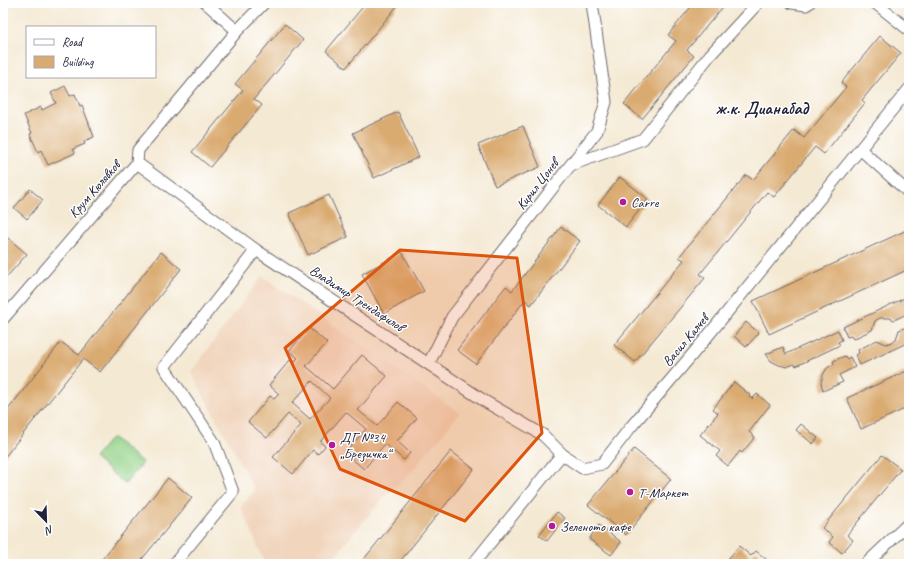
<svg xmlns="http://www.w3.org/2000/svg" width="912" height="567" font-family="Caveat,sans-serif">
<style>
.built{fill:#f1d5bd}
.green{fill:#93d288;stroke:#5a7a62}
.building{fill:#daab71;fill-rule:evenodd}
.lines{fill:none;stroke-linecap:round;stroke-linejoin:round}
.minor-casing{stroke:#6c6870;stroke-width:13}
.minor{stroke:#fff;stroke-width:11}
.marked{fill:#de560e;fill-opacity:0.2;stroke:#de560e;stroke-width:3;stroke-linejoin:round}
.poi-dot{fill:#b5179e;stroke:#fff;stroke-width:1.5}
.labels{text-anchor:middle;stroke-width:3;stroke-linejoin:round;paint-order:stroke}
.street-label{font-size:14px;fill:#22223b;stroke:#fff}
.poi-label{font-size:14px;fill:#22223b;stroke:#fff;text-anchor:start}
.district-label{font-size:18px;font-weight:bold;fill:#22223b;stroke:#fff}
</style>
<rect width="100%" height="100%" fill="#fff"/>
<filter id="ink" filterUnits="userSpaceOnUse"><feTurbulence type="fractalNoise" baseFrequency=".025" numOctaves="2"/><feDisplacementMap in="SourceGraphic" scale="8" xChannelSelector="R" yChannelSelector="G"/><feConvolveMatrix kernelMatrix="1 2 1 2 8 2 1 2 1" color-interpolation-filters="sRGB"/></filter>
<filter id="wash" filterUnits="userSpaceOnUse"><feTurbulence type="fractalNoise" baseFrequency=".012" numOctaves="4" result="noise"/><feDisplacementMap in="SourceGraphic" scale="16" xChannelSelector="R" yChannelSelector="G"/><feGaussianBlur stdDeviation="0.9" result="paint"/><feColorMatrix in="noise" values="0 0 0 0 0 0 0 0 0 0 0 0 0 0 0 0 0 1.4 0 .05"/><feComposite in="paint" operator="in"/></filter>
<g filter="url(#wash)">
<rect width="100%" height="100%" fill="#f4e9d3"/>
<path class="built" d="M262 276 460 413 408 476 385 496 328 564H265L241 506 255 490 191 372Z"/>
<path class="green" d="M112 437 143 463 125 484 94 458Z"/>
<g id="blocks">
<path class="building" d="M366 3H395L398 5 346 68 326 51Z
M694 3H726L687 50 694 56 642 119 624 104 676 41 668 35Z
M285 24 303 40 254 99 262 105 210 167 192 152 243 90 235 84Z
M880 36 901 53 862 100 865 103 824 154 815 147 774 197 767 192 700 274 705 278 635 362 614 345 684 260 679 257 746 175 753 180 794 130 804 138 846 87 841 83Z
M65 86 70 96 75 94 80 106 82 105 94 137 84 141 85 144 73 149 75 153 48 165 41 150 38 152 30 134 32 133 24 115 41 107 42 110 56 103 51 93Z
M398 112 419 157 374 178 353 133Z
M523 126 540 167 495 186 478 145Z
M620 177 648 199 626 227 598 205Z
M30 189 43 200 27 219 14 208Z
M329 195 348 237 308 255 289 213Z
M561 227 580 241 531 305 525 300 476 364 457 350 506 286 512 291Z
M909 229V269L769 334 753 301Z
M3 234 27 254 3 281Z
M161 252 181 269 100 372 83 359 3 459V416L61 342 79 355Z
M402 252 424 291 384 314 362 274Z
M909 296V313L894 320 890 318H880L875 321 872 330 853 339 851 336 847 337 843 327Z
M746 322 759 333 746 347 734 336Z
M909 326V342L860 365 856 355 859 353 858 350 877 340 886 344 892 342 896 339 899 330Z
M309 328 327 343 306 366 333 389 362 355 387 376 358 410 377 426 398 402 417 418 397 441 410 453 404 460 385 444 364 469 345 453 366 429 346 412 320 442 325 446 318 454 313 450 293 474 273 457 301 425 288 414 267 438 248 422 270 396 274 399 279 394 269 385 290 360 293 363 298 358 289 351ZM312 381 330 398 310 419 292 403Z
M838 330 842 340 838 342 840 345 796 366 794 364 787 367 779 365 771 361 766 354 783 347 786 354Z
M845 356 847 359 850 357 855 367 839 375 843 382 823 391 821 383 823 375 827 368 834 364 833 361Z
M909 370V407L861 429 847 398Z
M734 382 750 395 749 397 752 399 757 394 770 405 749 432 755 437 742 453 740 451 728 466 716 456 720 451 700 435 718 413 713 409Z
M801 424 818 438 813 444 796 430Z
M634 449 671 479 626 535 588 505Z
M451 451 474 469 398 564H360Z
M882 455 901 469 847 535 853 540 842 553 829 542 833 537 822 528Z
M168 478 192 498 138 564H98Z
M557 512 565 518 547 541 539 535Z
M599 525 621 542 611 555 589 539Z
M739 546 751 556 756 551 772 564H724Z"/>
</g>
</g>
<g filter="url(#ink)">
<use href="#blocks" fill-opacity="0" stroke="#6c6870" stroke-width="1"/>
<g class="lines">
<defs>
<path id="minor" d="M206 3 237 31
M792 3 806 5 809 3
M875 3 909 30
M860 149 909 193
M137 163 256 250 486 402 543 435 562 454 582 468 602 464 630 428 702 343 909 89
M571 165 643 139 710 55 758 3
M3 319 137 163 138 150 237 31 264 3
M429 363 452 317 597 131 606 102 592 3
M174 564 233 492 214 442 164 367 256 250
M473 564 562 454
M866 564 909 523"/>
</defs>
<use href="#minor" class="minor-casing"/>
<use href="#minor" class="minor"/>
</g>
</g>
<path class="marked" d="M400 250 517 258 542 433 465 521 340 469 285 348Z"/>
<g class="poi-dot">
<circle cx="623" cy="202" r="4"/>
<circle cx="332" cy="445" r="4"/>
<circle cx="630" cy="492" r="4"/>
<circle cx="552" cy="526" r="4"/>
</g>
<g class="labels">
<g class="street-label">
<text transform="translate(537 184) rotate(-52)" y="5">Кирил Цонев</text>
<text transform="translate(94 189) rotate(-49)" y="5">Крум Кюлявков</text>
<text transform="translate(357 298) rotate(33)" y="5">Владимир Трендафилов</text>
<text transform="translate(685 340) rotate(-50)" y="5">Васил Калчев</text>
</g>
<g class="poi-label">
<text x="631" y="207">Carre</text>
<text x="340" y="442">ДГ №34<tspan x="340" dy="16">„Брезичка“</tspan></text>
<text x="638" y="497">Т-Маркет</text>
<text x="560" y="531">Зеленото кафе</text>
</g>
<g class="district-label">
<text x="762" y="114">ж.к. Дианабад</text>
</g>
</g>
<rect width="912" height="567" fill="none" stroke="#fff" stroke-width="16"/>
<rect x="26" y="26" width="130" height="52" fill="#ffffff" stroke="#a7a7b1"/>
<rect x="34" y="39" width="20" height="6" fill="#ffffff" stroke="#a7a7b1"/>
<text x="62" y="46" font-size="12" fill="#22223b">Road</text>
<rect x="34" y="56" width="20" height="12" fill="#daab71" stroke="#a7a7b1"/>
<text x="62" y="66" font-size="12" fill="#22223b">Building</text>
<g transform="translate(46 521) rotate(157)" stroke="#ffffff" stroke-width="3" paint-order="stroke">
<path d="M0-3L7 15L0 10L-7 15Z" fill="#22223b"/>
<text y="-6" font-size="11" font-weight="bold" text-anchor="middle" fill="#22223b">N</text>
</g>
</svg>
